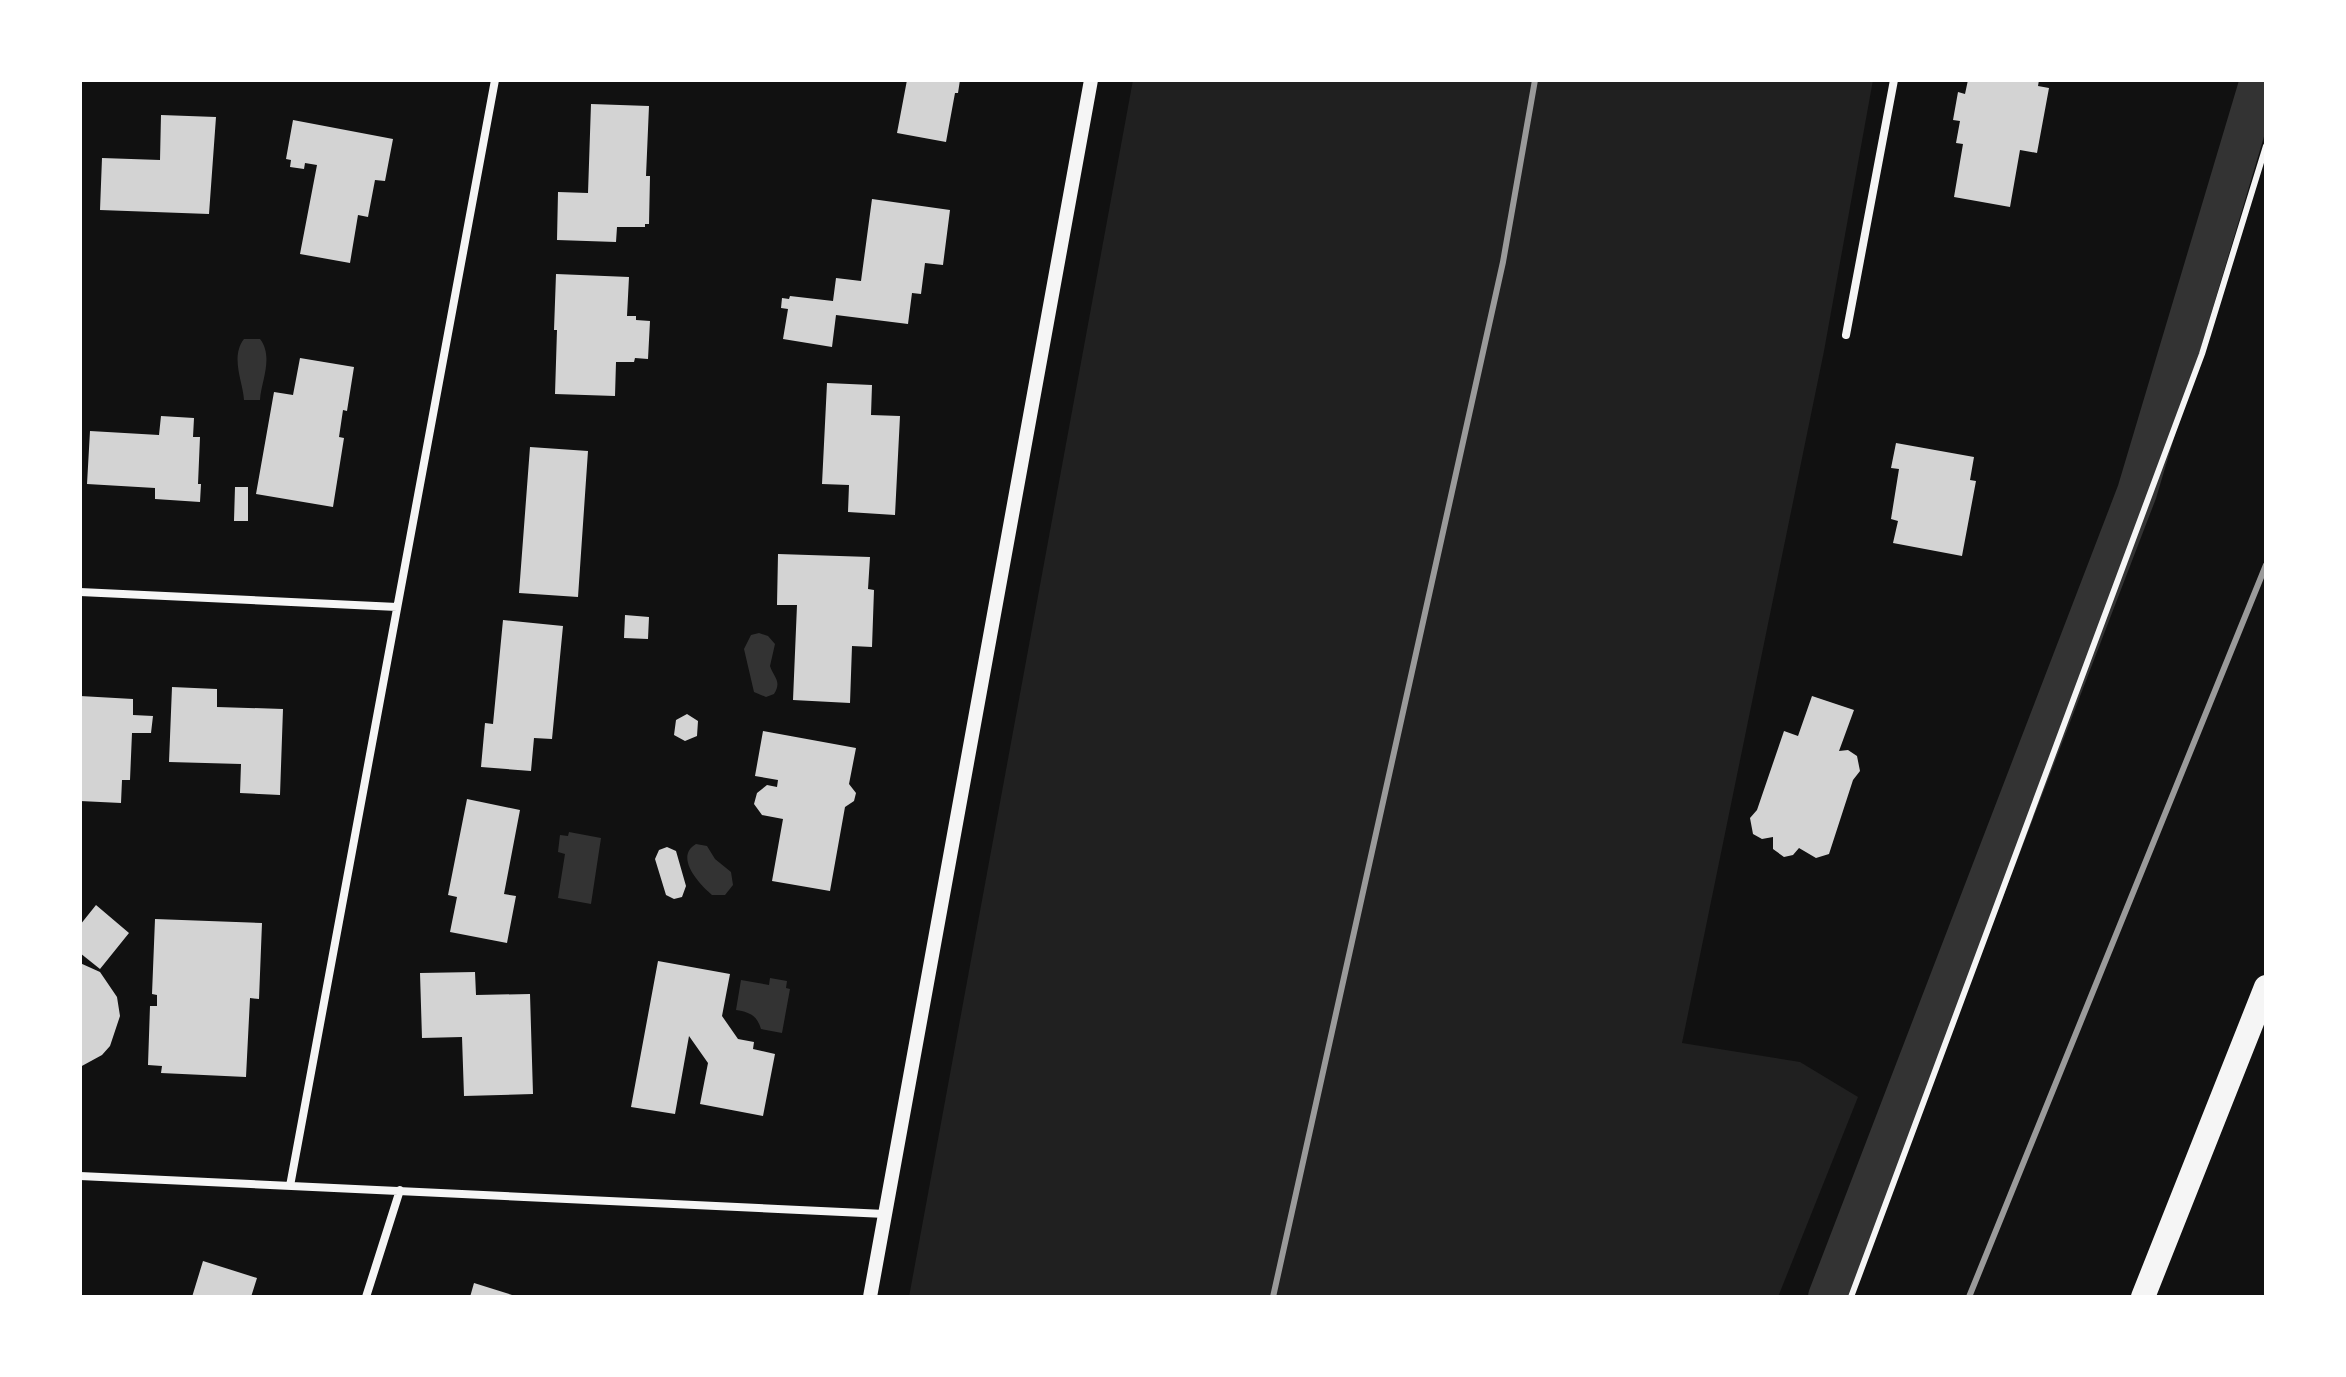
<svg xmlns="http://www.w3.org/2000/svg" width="2346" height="1377" font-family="'Noto Sans',sans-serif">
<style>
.green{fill:#202020}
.water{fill:#333}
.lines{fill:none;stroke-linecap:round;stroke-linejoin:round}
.canal{stroke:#333;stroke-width:40}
.building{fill:#d3d3d3}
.service{stroke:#f5f5f5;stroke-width:6}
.minor{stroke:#f5f5f5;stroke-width:8}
.tertiary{stroke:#f5f5f5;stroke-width:14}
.motorway{stroke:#f5f5f5;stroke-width:24}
.rail{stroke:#9a9a9a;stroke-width:6}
</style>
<rect width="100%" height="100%" fill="#111"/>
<path class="green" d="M1133 80H1873L1824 351 1682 1043 1800 1062 1858 1097 1778 1297H909Z"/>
<path class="water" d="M244 339H260C274 357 261 382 260 400H244C243 382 230 357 244 339Z
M759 633 768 636 775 644 770 666C774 678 782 681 774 694L766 697 754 692 744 649 751 635Z
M569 832 601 838 591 904 558 898 565 854 558 852 560 835 568 836Z
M696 844 707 846 715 859 731 872 733 885 725 895H712C699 884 674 857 696 844Z
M770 978 787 981 786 988 790 989 782 1033 761 1029C757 1015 749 1012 736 1010L741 980 769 985Z"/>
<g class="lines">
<path class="canal" d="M1828 1297 2137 492 2260 80"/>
</g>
<path class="building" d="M907 80H960L958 93H955L946 142 897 133Z
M1968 80H2039L2038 86 2049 88 2037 153 2020 150 2010 207 1954 197 1963 144 1956 143 1960 121 1953 120 1958 92 1965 94Z
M591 104 649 106 646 176H650L649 224H645V227H617L616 242 557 240 558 192 588 193Z
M161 115 216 117 209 214 100 210 102 158 160 160Z
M293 120 393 139 385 181 375 180 368 217 358 215 350 263 300 254 317 165 305 163 304 169 290 167 291 160 286 159Z
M872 199 950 210 943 265 925 263 921 294 912 293 908 324 836 315 832 347 783 339 788 309 781 308 782 298 789 299 790 296 833 301 836 278 861 281Z
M556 274 629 277 627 316H636V320L650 321 648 359 635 358 634 362H616L615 396 555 394 557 330H554Z
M300 358 354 367 347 411 343 410 339 437 344 438 333 507 256 494 274 392 293 395Z
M827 383 872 385 871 415 900 416 895 515 848 512 849 485 822 484Z
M161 416 194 418 193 437H200L198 484H201L200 502 155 499V488L87 484 90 431 159 435Z
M1896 443 1974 457 1970 480 1976 481 1962 556 1893 543 1898 521 1891 519 1899 469 1891 468Z
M530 447 588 451 578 597 519 593Z
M235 487H248V521H234Z
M778 554 870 557 868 589 874 590 872 647 852 646 850 703 793 700 797 605H777Z
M625 615 649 617 648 639 624 638Z
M503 620 563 626 552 739 534 738 531 771 481 767 485 723 493 724Z
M172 687 217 689V707L283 709 280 795 240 793 241 764 169 762Z
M80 696 133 699V715L153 716 151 733H132L130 780H122L121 803 80 801Z
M1812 696 1854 710 1839 751 1848 750 1857 756 1860 771 1853 780 1829 854 1816 858 1799 848 1793 855 1784 857 1773 849V837L1762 839 1753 834 1750 818 1757 810 1784 731 1798 736Z
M687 714 698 721 697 736 685 741 674 735 676 720Z
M763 731 856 748 849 784 856 793 854 801 845 807 830 891 772 881 783 819 762 815 754 804 757 793 767 785 777 787 778 780 755 776Z
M467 799 520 810 504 894 516 896 507 943 450 932 457 897 448 895Z
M667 847 676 851 686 886 682 897 674 899 666 895 655 859 659 850Z
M96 905 129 933 100 969 80 953V925Z
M155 919 262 923 259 999 250 998 246 1077 161 1073 162 1066 148 1065 150 1006H157V995L152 994Z
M658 961 730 974 722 1016 738 1039 754 1042 753 1049 775 1054 763 1116 700 1104 708 1063 689 1036 675 1114 631 1107Z
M80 963 100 972 117 997 120 1016 110 1046 102 1055 80 1067Z
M475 972 476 995 530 994 533 1094 464 1096 462 1037 422 1038 420 973Z
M203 1261 257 1278 251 1297H192Z
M474 1283 512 1295 511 1297H470Z"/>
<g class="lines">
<path class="service" d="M1851 1297 2202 354 2266 146"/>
<path class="minor" d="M1846 335 1894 80
M80 592 397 607
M80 1176 885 1214
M290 1186 495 80
M366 1297 400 1190"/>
<path class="tertiary" d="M870 1297 1091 80"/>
<path class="motorway" d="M2143 1297 2266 987"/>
<path class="rail" d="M1273 1297 1503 262 1535 80
M1969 1297 2266 565"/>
</g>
<rect width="2346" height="1377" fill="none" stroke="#ffffff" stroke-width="164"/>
</svg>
